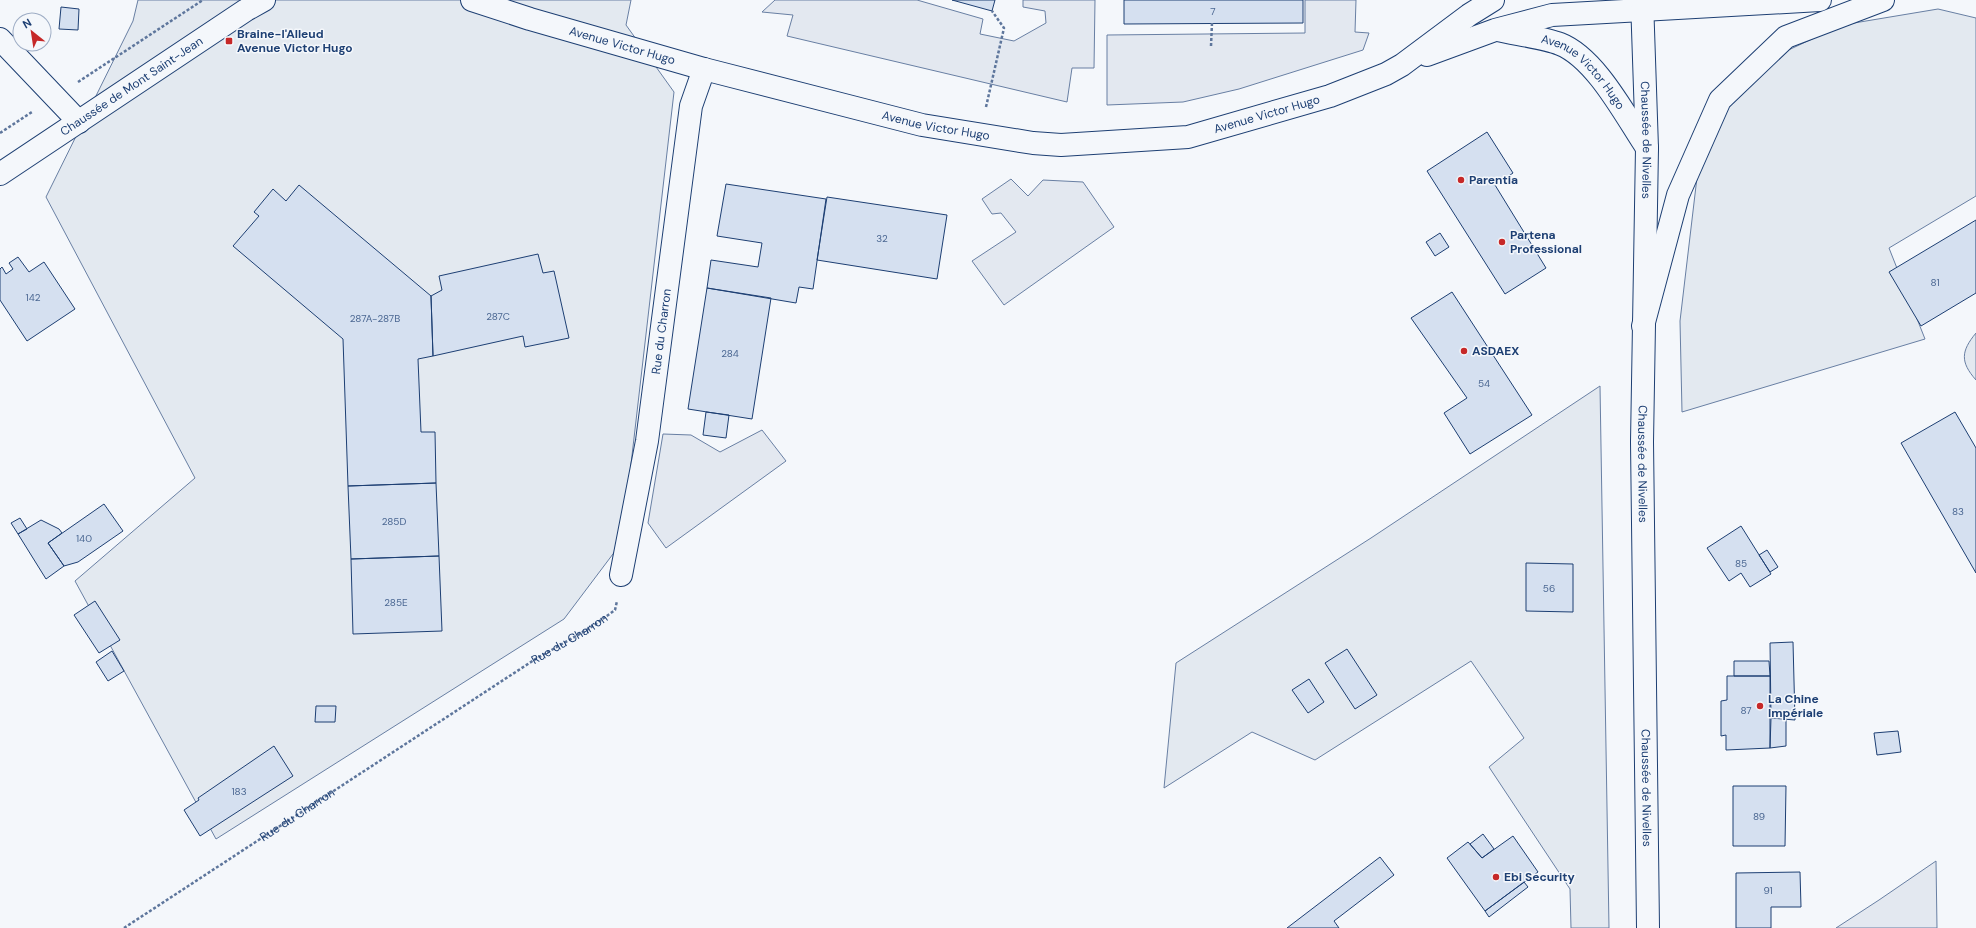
<svg xmlns="http://www.w3.org/2000/svg" width="1976" height="928" font-family="'DM Sans',sans-serif">
<style>
.green{fill:#e3e9f0;stroke:#687fa3}
.parking{fill:#e3e8f0;stroke:#687fa3}
.building{fill:#d5e0f0;stroke:#1d3f73}
.lines{fill:none;stroke-linecap:round;stroke-linejoin:round}
.street-casing{stroke:#1d3f73;stroke-width:24}
.secondary-casing{stroke:#1d3f73;stroke-width:24}
.highway-casing{stroke:#1d3f73;stroke-width:24}
.path{stroke:#5e769c;stroke-width:2.5;stroke-dasharray:3 2;stroke-linecap:butt}
.street{stroke:#f4f7fb;stroke-width:22}
.secondary{stroke:#f4f7fb;stroke-width:22}
.highway{stroke:#f4f7fb;stroke-width:22}
.poi-dot{fill:#c62828;stroke:#f4f7fb;stroke-width:1.5}
.labels{text-anchor:middle;stroke-width:3;stroke-linejoin:round;paint-order:stroke}
.number-label{font-size:10px;fill:#4b6792}
.poi-label{font-size:12px;font-weight:bold;fill:#1d3f73;stroke:#f4f7fb;text-anchor:start}
.street-label{font-size:12px;fill:#1d3f73;stroke:#f4f7fb}
</style>
<rect width="100%" height="100%" fill="#f4f7fb"/>
<path class="green" d="M138 0H631L626 25 674 92 622 542 564 619 216 839 75 581 195 478 46 197 133 21Z
M1938 9 1976 18V196L1889 248 1925 339 1682 412 1680 321 1698 169 1728 103 1782 53 1842 25Z
M1976 333V380C1960 362 1961 351 1976 333Z
M1600 386 1609 928H1571L1570 889 1489 767 1524 738 1471 661 1315 760 1252 732 1164 788 1176 663 1371 538Z"/>
<path class="parking" d="M775 0H917L983 19 980 34 1014 41 1046 23 1045 11 1023 7V0H1095L1094 68H1072L1067 102 787 36 793 15 762 12Z
M1305 0H1356L1355 32 1369 33 1363 50 1239 89 1183 102 1107 105V35L1305 33Z
M1011 179 1028 196 1043 180 1083 182 1114 227 1004 305 972 261 1016 232 1001 213 992 214 982 199Z
M762 430 786 461 666 548 648 523 663 434 691 435 720 452Z
M1936 861 1937 928H1836L1879 900Z"/>
<path class="building" d="M952 0H995L992 11Z
M1124 0H1303V23L1124 24Z
M61 7 79 9 78 30 59 29Z
M1487 132 1513 173 1495 185 1546 268 1505 294 1427 171Z
M726 184 826 199 813 289 799 287 796 303 707 288 711 260 758 267 762 243 717 236Z
M299 185 431 296 433 356 418 359 421 432H435L436 483 348 486 343 339 233 246 259 216 254 212 273 189 286 201Z
M827 197 947 215 937 279 817 260Z
M1976 220V293L1921 326 1889 272Z
M1440 233 1449 247 1435 256 1426 242Z
M538 254 543 273 554 271 569 338 525 347 523 336 433 356 431 296 442 290 439 276Z
M18 257 29 272 44 262 75 309 27 341 0 300V269L2 267 6 274 13 269 9 263Z
M707 288 771 298 752 419 688 409Z
M1452 292 1532 415 1470 454 1444 413 1467 398 1411 318Z
M706 412 729 415 726 438 703 435Z
M1955 412 1976 448V573L1901 443Z
M436 483 439 556 351 559 348 486Z
M104 504 123 531 78 562 64 566 48 543Z
M20 518 27 529 18 534 11 523Z
M41 520 59 529 62 533 48 543 64 566 46 579 18 534Z
M1741 526 1771 574 1750 587 1741 573 1729 581 1707 548Z
M1767 550 1778 567 1770 572 1759 555Z
M439 556 442 631 353 634 351 559Z
M1526 563 1573 564V612L1526 611Z
M95 601 120 640 99 653 74 615Z
M1793 642 1795 720 1771 718 1770 643Z
M1347 649 1377 695 1355 709 1325 663Z
M112 651 124 671 108 681 96 662Z
M1734 661H1769L1770 676H1734Z
M1727 676H1770V748L1726 750V735L1721 736V701L1727 700Z
M1309 679 1324 702 1308 713 1292 690Z
M316 706H336L335 722H315Z
M1771 718H1786V746L1770 748Z
M1898 731 1901 752 1877 755 1874 733Z
M274 746 293 776 200 836 184 810 199 800 198 798Z
M1733 786H1786L1785 846H1733Z
M1483 834 1494 849 1482 858 1470 844Z
M1513 836 1538 872 1485 911 1447 858 1468 842 1482 858Z
M1380 857 1394 875 1334 921 1339 928H1287Z
M1800 872 1801 907H1771V928H1736V873Z
M1524 882 1528 887 1489 917 1485 911Z"/>
<g class="lines">
<defs>
<g id="street">
<path d="M0 39 79 122"/>
<path id="s2" d="M621 575 647 441 691 106 704 69"/>
</g>
<g id="secondary">
<path id="s3" d="M472 0 530 19 704 69 922 125 1033 143 1061 145 1188 137 1330 96 1386 74 1402 65 1469 15 1493 0"/>
<path id="s4" d="M1642 0 1647 148 1642 442 1648 928"/>
<path id="s5" d="M1498 30C1515 34 1545 38 1560 44 1596 58 1626 117 1647 148"/>
<path d="M1427 55 1495 30 1552 15 1642 10"/>
<path id="s6" d="M0 174 246 10 264 0"/>
</g>
<path id="highway" d="M1642 10 1820 0
M1643 326 1678 195 1720 100 1786 37 1883 0"/>
</defs>
<use href="#street" class="street-casing"/>
<use href="#secondary" class="secondary-casing"/>
<use href="#highway" class="highway-casing"/>
<g class="path">
<path d="M1211 46 1212 23"/>
<path d="M78 82 203 0"/>
<path d="M986 107 1004 28 992 11"/>
<path d="M0 133 32 112"/>
<path id="s1" d="M124 928 534 660 590 628 615 610 617 601"/>
</g>
<use href="#street" class="street"/>
<use href="#secondary" class="secondary"/>
<use href="#highway" class="highway"/>
</g>
<g class="poi-dot">
<rect x="225" y="37" width="8" height="8" rx="2"/>
<circle cx="1461" cy="180" r="4"/>
<circle cx="1502" cy="242" r="4"/>
<circle cx="1464" cy="351" r="4"/>
<circle cx="1760" cy="706" r="4"/>
<circle cx="1496" cy="877" r="4"/>
</g>
<g class="labels">
<g class="number-label">
<text x="1213" y="15">7</text>
<text x="882" y="242">32</text>
<text x="1935" y="286">81</text>
<text x="33" y="301">142</text>
<text x="498" y="320">287C</text>
<text x="375" y="322">287A-287B</text>
<text x="730" y="357">284</text>
<text x="1484" y="387">54</text>
<text x="1958" y="515">83</text>
<text x="394" y="525">285D</text>
<text x="84" y="542">140</text>
<text x="1741" y="567">85</text>
<text x="1549" y="592">56</text>
<text x="396" y="606">285E</text>
<text x="1746" y="714">87</text>
<text x="239" y="795">183</text>
<text x="1759" y="820">89</text>
<text x="1768" y="894">91</text>
</g>
<g class="poi-label">
<text x="237" y="38">Braine-l'Alleud<tspan x="237" dy="14">Avenue Victor Hugo</tspan></text>
<text x="1469" y="184">Parentia</text>
<text x="1510" y="239">Partena<tspan x="1510" dy="14">Professional</tspan></text>
<text x="1472" y="355">ASDAEX</text>
<text x="1768" y="703">La Chine<tspan x="1768" dy="14">Impériale</tspan></text>
<text x="1504" y="881">Ebi Security</text>
</g>
<g class="street-label">
<text dy="4" stroke="none"><textPath href="#s3" startOffset="157">Avenue Victor Hugo</textPath></text>
<text dy="4" stroke="none"><textPath href="#s5" startOffset="99">Avenue Victor Hugo</textPath></text>
<text dy="4" stroke="none"><textPath href="#s6" startOffset="158">Chaussée de Mont Saint-Jean</textPath></text>
<text dy="4" stroke="none"><textPath href="#s3" startOffset="817">Avenue Victor Hugo</textPath></text>
<text dy="4" stroke="none"><textPath href="#s3" startOffset="481">Avenue Victor Hugo</textPath></text>
<text dy="4" stroke="none"><textPath href="#s4" startOffset="140">Chaussée de Nivelles</textPath></text>
<text dy="4" stroke="none"><textPath href="#s2" startOffset="247">Rue du Charron</textPath></text>
<text dy="4" stroke="none"><textPath href="#s4" startOffset="464">Chaussée de Nivelles</textPath></text>
<text dy="4" stroke="none"><textPath href="#s1" startOffset="531">Rue du Charron</textPath></text>
<text dy="4" stroke="none"><textPath href="#s4" startOffset="788">Chaussée de Nivelles</textPath></text>
<text dy="4" stroke="none"><textPath href="#s1" startOffset="207">Rue du Charron</textPath></text>
</g>
</g>
<g transform="translate(32 32) rotate(330)"><circle r="19" fill="#f4f7fb" stroke="#9eadc5"/>
<path d="M0-3L7 15L0 10L-7 15Z" fill="#c62828"/>
<text y="-6" font-size="11" font-weight="bold" text-anchor="middle" fill="#1d3f73">N</text>
</g>
</svg>
